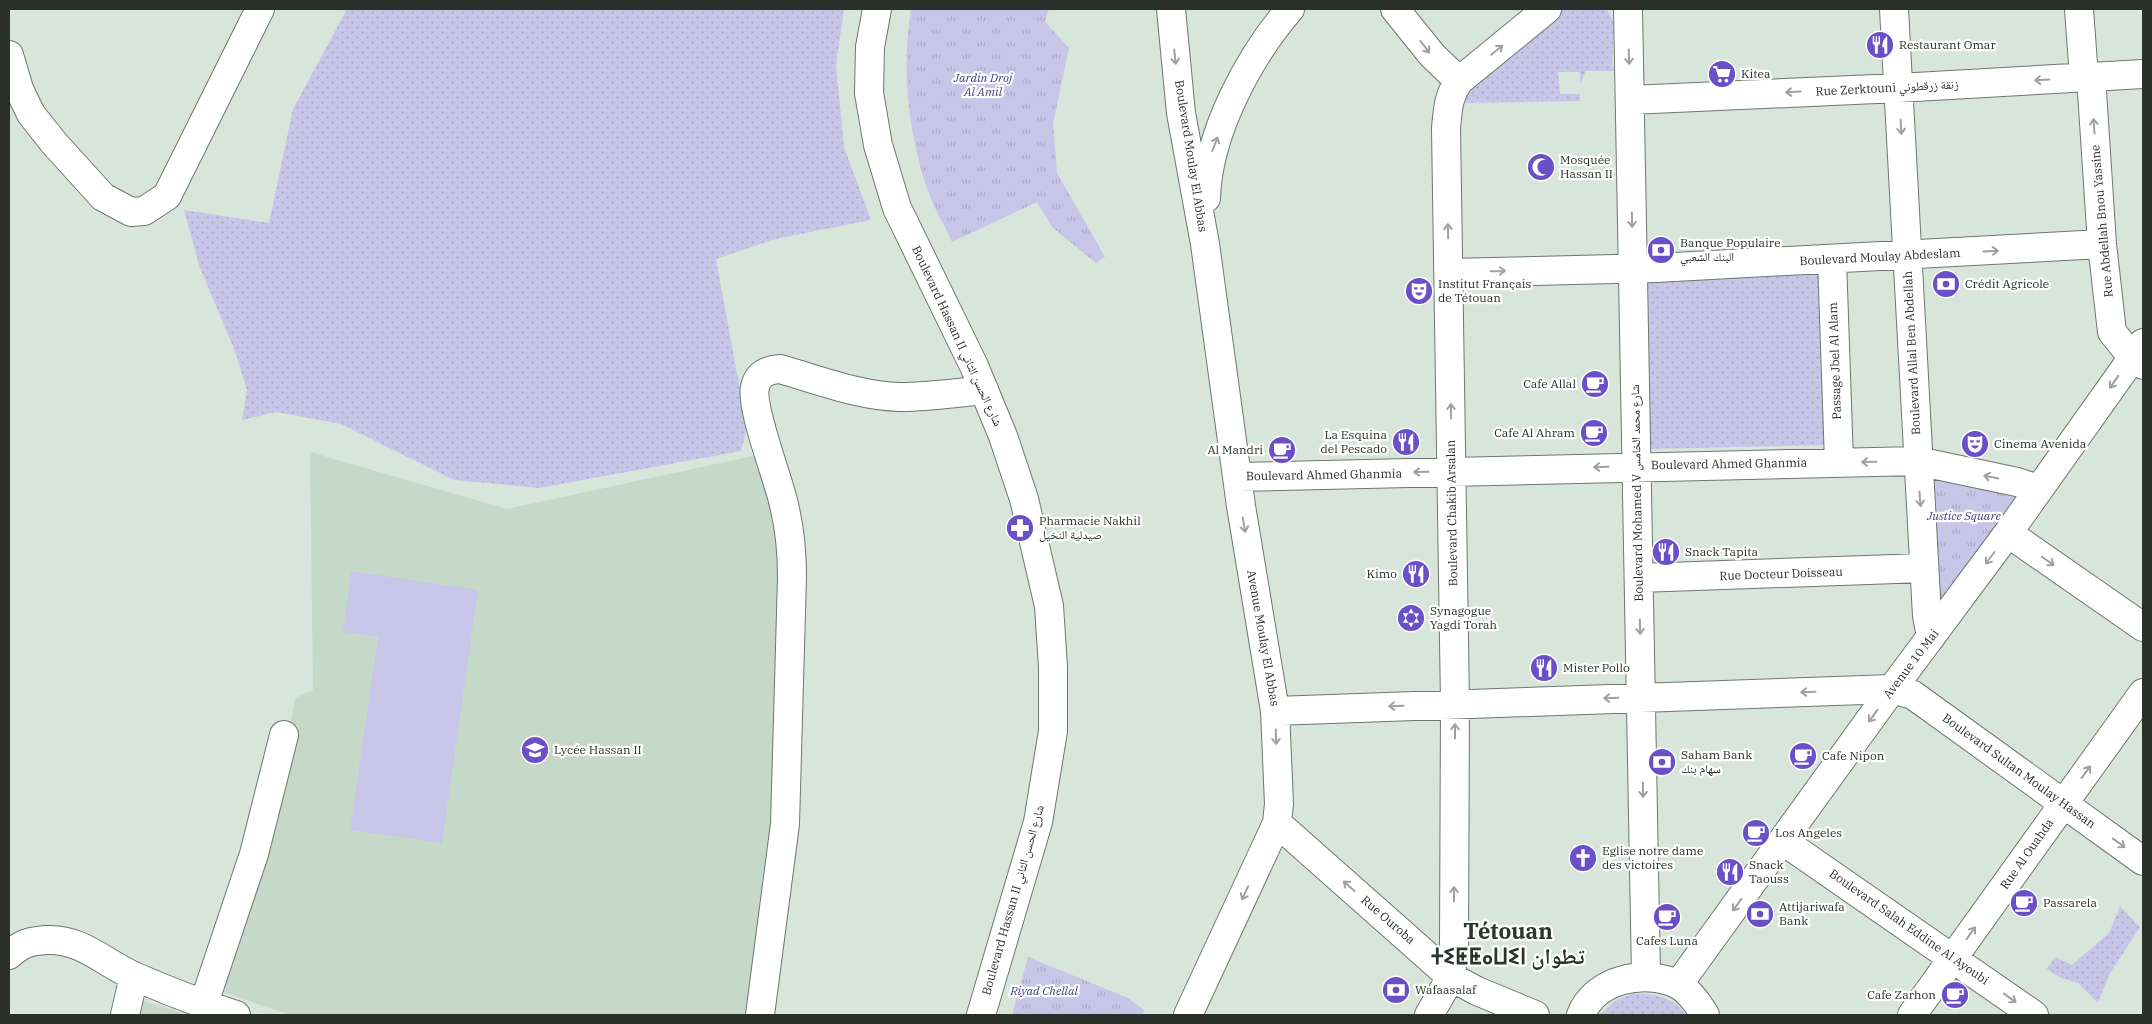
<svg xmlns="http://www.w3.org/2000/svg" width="2152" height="1024" font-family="'IBM Plex Serif','Noto Naskh Arabic','Noto Sans Tifinagh',serif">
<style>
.built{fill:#c6d8c8}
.grass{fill:url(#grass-dots)}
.park{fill:url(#park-tufts)}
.pitch{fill:#c8c6e8}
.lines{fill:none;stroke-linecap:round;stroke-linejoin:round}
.minor-casing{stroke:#6c786e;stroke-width:30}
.major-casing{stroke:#6c786e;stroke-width:30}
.minor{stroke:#fff;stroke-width:28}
.major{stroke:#fff;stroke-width:28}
.oneway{stroke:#9fa19f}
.labels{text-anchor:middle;stroke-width:4.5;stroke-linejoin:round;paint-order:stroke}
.poi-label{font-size:12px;fill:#2a2f2a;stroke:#fff;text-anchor:start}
.park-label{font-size:12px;font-style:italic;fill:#49407d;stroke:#fff}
.street-label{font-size:12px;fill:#2a2f2a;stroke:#fff}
.town-label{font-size:22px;font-weight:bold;fill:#2b352c;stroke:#fff}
</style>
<defs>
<pattern id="grass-dots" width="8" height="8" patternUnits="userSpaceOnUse" patternTransform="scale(1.25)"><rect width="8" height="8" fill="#c8c6e8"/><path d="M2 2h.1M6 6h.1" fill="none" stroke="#acaac7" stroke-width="1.8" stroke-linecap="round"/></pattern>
<pattern id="park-tufts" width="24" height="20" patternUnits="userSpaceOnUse" patternTransform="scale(1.25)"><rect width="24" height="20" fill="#c8c6e8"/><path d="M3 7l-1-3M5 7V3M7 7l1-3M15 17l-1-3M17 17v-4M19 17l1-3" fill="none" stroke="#acaac7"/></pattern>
</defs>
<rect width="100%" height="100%" fill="#d8e5da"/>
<path class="built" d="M310 452 507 509 762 454 786 541 784 802 754 1015H290L214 989 273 823 295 698 313 690Z
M138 999 187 1015H134Z"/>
<path class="grass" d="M347 9H844L836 65 844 147 871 220 775 239 716 259 747 428 741 451 539 488 454 480 341 424 276 412 242 420 247 390 235 351 200 268 184 210 269 223 293 109Z
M1562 9H1607L1614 23 1612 66 1616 71H1586L1580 84V72H1558L1560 94H1580V101L1463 103 1460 87Z
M1825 267 1830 445 1648 449 1642 275Z
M2120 906 2140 927 2109 975 2098 1003 2078 983 2061 978 2047 969 2055 957 2072 965 2109 933Z
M1632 994C1654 993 1673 997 1686 1015H1600L1615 1001Z"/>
<path class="park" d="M911 9H1049L1045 22 1069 48 1053 124 1057 173 1105 257 1096 263 1052 227 1037 202 952 242C945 226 935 210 929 194 908 135 901 70 911 9Z
M1928 472 2020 494 1937 618Z
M1028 957 1128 998 1144 1010 1142 1015H1012Z"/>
<path class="pitch" d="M351 571 478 590 442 843 350 830 378 637 343 632Z"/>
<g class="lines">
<defs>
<path id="minor" d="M1171 9 1181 113 1205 244 1241 506 1275 711 1279 804 1277 823 1188 1015
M1395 9 1432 55 1459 81
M1628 9 1646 976
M1894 9 1927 616 1931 637
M2079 9 2084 78
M9 55 19 89 31 114 54 143 103 197 131 212 144 211 167 196 260 9
M2091 77 2102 244 2112 332 2132 357 2143 365
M1630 100 1898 88 2143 74
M1206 198C1208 133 1248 58 1290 9
M1832 259 1839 462
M1449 273 1656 268 2102 244
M1237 477 1917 461 2017 482 2038 489
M2008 533 2143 627
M1639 578 1924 568
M1275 711 1892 689 1913 695 2143 861
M1277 823 1451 977 1477 991 1535 1015
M1783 841 2034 1015
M9 955C21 944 29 941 46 940 82 938 105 964 136 977 168 991 202 1004 236 1015
M204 1003 254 854 284 735
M125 1015 134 976
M760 1015 785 824 792 577C792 552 790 529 784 505 779 480 750 408 755 387 758 374 767 370 780 369 819 380 859 396 900 397 928 397 956 393 984 390
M1429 1015 1451 977 1454 946 1455 704 1446 128C1448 109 1448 96 1459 81L1547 9
M1912 1015 2143 693"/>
<path id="major" d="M877 9 870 47 869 93 878 145 897 208 974 366 1003 436 1024 499 1049 606 1053 667V731L1038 822 981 1015
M1678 985 1892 689 2008 533 2143 343
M1581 1015C1595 979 1644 969 1677 984 1688 990 1699 1005 1705 1015"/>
</defs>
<use href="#minor" class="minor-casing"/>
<use href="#major" class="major-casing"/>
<use href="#minor" class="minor"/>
<use href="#major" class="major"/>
</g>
<defs><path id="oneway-shaft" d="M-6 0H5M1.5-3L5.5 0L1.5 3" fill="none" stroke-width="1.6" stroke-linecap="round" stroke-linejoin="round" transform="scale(1.25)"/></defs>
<g class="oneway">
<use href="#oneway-shaft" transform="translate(1425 47) rotate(52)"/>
<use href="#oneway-shaft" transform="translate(1497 50) rotate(-39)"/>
<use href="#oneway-shaft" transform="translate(1175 57) rotate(84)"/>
<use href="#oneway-shaft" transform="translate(1629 57) rotate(88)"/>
<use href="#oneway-shaft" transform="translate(2042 80) rotate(177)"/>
<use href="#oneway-shaft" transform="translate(1793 92) rotate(177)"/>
<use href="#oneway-shaft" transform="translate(2094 126) rotate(-94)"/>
<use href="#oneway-shaft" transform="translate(1901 127) rotate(87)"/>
<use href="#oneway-shaft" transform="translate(1215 144) rotate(-69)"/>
<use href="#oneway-shaft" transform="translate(1632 220) rotate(89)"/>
<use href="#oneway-shaft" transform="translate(1448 231) rotate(-91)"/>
<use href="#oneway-shaft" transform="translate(1991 251) rotate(-3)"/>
<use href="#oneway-shaft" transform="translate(1498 271) rotate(-1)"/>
<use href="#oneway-shaft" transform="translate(2114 382) rotate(125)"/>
<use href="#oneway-shaft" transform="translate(1451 411) rotate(-91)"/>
<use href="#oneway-shaft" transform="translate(1869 462) rotate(179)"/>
<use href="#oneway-shaft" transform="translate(1601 467) rotate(178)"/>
<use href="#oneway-shaft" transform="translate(1421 472) rotate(179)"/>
<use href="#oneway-shaft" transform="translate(1991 477) rotate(-168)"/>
<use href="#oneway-shaft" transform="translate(1920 499) rotate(86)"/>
<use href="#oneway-shaft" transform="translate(1244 525) rotate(80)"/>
<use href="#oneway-shaft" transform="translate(1990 558) rotate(127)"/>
<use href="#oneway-shaft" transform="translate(2048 561) rotate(35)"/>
<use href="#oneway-shaft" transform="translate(1640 627) rotate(89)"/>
<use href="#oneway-shaft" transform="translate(1808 692) rotate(178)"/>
<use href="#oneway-shaft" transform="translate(1611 698) rotate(178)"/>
<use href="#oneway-shaft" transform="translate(1396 706) rotate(178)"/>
<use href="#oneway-shaft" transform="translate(1873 716) rotate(126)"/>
<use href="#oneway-shaft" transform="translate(1455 731) rotate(-90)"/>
<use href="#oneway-shaft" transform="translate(1276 737) rotate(88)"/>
<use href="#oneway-shaft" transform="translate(2086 772) rotate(-54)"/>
<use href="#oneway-shaft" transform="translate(1643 790) rotate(89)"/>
<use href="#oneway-shaft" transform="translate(2119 843) rotate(36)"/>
<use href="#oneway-shaft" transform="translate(1349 886) rotate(-139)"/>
<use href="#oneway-shaft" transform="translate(1245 893) rotate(115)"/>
<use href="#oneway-shaft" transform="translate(1454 894) rotate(-90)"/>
<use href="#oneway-shaft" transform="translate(1737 905) rotate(126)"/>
<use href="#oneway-shaft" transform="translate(1971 933) rotate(-55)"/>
<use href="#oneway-shaft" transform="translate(2010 998) rotate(36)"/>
</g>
<defs>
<symbol id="restaurant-disc" viewBox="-11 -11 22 22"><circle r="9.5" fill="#694fc8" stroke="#fff"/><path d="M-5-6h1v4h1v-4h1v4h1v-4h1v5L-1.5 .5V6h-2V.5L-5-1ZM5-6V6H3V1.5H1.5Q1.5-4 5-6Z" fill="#fff"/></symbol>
<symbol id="supermarket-disc" viewBox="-11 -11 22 22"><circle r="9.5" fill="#694fc8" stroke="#fff"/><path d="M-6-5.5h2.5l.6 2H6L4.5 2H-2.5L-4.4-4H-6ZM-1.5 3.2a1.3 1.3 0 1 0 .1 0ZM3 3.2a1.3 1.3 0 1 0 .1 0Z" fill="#fff"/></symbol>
<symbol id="mosque-disc" viewBox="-11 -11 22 22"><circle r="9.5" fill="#694fc8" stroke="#fff"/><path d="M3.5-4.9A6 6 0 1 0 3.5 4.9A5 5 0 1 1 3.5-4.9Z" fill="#fff"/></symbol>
<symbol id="bank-disc" viewBox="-11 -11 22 22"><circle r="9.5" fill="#694fc8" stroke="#fff"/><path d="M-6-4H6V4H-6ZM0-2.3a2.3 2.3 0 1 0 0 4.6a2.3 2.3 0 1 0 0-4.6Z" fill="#fff"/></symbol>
<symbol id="theatre-disc" viewBox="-11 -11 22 22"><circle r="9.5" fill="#694fc8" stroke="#fff"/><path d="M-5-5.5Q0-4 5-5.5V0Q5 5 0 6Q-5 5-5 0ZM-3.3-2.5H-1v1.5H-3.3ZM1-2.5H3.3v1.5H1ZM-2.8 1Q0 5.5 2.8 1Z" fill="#fff"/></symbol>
<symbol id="cafe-disc" viewBox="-11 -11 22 22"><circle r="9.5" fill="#694fc8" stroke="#fff"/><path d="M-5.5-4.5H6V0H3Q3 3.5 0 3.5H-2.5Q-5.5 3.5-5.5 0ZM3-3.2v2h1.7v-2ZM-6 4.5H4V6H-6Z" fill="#fff"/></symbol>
<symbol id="pharmacy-disc" viewBox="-11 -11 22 22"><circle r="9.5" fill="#694fc8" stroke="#fff"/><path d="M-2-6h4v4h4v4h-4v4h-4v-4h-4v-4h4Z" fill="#fff"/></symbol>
<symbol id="synagogue-disc" viewBox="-11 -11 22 22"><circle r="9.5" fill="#694fc8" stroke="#fff"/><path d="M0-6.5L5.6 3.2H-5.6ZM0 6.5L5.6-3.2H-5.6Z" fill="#fff"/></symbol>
<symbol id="school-disc" viewBox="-11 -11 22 22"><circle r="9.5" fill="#694fc8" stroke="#fff"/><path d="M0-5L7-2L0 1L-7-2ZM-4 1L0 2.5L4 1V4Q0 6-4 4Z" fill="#fff"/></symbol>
<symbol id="church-disc" viewBox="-11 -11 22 22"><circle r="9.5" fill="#694fc8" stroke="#fff"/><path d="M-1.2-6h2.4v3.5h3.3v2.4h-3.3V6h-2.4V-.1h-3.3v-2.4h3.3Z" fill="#fff"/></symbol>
</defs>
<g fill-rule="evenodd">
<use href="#restaurant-disc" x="1864" y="29" width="32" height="32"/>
<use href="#supermarket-disc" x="1706" y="58" width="32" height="32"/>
<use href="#mosque-disc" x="1525" y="151" width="32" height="32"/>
<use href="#bank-disc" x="1645" y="234" width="32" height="32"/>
<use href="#bank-disc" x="1930" y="268" width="32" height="32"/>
<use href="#theatre-disc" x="1403" y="275" width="32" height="32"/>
<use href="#cafe-disc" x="1579" y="368" width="32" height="32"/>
<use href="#cafe-disc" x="1578" y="417" width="32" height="32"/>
<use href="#restaurant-disc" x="1390" y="426" width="32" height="32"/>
<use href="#theatre-disc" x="1959" y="428" width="32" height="32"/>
<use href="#cafe-disc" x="1266" y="434" width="32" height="32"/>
<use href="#pharmacy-disc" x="1004" y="512" width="32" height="32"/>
<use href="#restaurant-disc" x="1650" y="536" width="32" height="32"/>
<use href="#restaurant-disc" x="1400" y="558" width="32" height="32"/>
<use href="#synagogue-disc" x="1395" y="602" width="32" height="32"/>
<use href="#restaurant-disc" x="1528" y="652" width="32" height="32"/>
<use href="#school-disc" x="519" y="734" width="32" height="32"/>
<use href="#cafe-disc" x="1787" y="740" width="32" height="32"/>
<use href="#bank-disc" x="1646" y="746" width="32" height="32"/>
<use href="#cafe-disc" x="1740" y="817" width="32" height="32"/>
<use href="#church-disc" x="1567" y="842" width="32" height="32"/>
<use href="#restaurant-disc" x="1714" y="856" width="32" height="32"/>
<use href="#cafe-disc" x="2008" y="887" width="32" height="32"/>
<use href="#bank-disc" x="1744" y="898" width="32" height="32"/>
<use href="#cafe-disc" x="1651" y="901" width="32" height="32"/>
<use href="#bank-disc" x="1380" y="974" width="32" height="32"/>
<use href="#cafe-disc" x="1939" y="979" width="32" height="32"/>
</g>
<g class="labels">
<g class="poi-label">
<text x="1899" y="49">Restaurant Omar</text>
<text x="1741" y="78">Kitea</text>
<text x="1560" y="164">Mosquée<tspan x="1560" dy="14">Hassan II</tspan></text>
<text x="1680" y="247">Banque Populaire<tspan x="1680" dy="14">البنك الشعبي</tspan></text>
<text x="1438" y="288">Institut Français<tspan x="1438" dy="14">de Tétouan</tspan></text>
<text x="1965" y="288">Crédit Agricole</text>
<text x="1576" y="388" text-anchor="end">Cafe Allal</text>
<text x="1575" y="437" text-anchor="end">Cafe Al Ahram</text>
<text x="1387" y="439" text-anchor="end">La Esquina<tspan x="1387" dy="14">del Pescado</tspan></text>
<text x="1994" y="448">Cinema Avenida</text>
<text x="1263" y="454" text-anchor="end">Al Mandri</text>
<text x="1039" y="525">Pharmacie Nakhil<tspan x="1039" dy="14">صيدلية النخيل</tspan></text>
<text x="1685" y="556">Snack Tapita</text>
<text x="1397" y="578" text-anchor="end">Kimo</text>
<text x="1430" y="615">Synagogue<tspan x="1430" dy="14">Yagdi Torah</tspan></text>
<text x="1563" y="672">Mister Pollo</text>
<text x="554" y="754">Lycée Hassan II</text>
<text x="1681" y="759">Saham Bank<tspan x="1681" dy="14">سهام بنك</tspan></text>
<text x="1822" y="760">Cafe Nipon</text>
<text x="1775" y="837">Los Angeles</text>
<text x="1602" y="855">Eglise notre dame<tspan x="1602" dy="14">des victoires</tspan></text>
<text x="1749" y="869">Snack<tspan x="1749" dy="14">Taouss</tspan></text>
<text x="2043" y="907">Passarela</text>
<text x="1779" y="911">Attijariwafa<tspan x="1779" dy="14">Bank</tspan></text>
<text x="1667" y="945" text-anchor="middle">Cafes Luna</text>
<text x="1415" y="994">Wafaasalaf</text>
<text x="1936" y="999" text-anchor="end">Cafe Zarhon</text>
</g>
<g class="park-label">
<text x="983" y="82">Jardin Droj<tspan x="983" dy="14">Al Amil</tspan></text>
<text x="1964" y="520">Justice Square</text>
<text x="1044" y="995">Riyad Chellal</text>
</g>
<g class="street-label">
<text transform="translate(1887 88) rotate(-3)" y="4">Rue Zerktouni زنقة زرقطوني</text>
<text transform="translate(1191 156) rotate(81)" y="4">Boulevard Moulay El Abbas</text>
<text transform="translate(2102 221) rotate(-95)" y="4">Rue Abdellah Bnou Yassine</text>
<text transform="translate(1880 257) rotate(-3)" y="4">Boulevard Moulay Abdeslam</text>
<text transform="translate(957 336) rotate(65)" y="4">Boulevard Hassan II شارع الحسن الثاني</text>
<text transform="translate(1912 353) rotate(-93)" y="4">Boulevard Allal Ben Abdellah</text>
<text transform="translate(1835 361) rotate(-92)" y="4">Passage Jbel Al Alam</text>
<text transform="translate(1729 464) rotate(-1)" y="4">Boulevard Ahmed Ghanmia</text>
<text transform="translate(1324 475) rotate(-1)" y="4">Boulevard Ahmed Ghanmia</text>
<text transform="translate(1637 493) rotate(-91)" y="4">Boulevard Mohamed V شارع محمد الخامس</text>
<text transform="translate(1452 513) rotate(-91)" y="4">Boulevard Chakib Arsalan</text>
<text transform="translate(1781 574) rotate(-2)" y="4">Rue Docteur Doisseau</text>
<text transform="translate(1263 638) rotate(80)" y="4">Avenue Moulay El Abbas</text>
<text transform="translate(1911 664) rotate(-53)" y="4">Avenue 10 Mai</text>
<text transform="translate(2019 771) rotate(36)" y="4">Boulevard Sultan Moulay Hassan</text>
<text transform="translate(2027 854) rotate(-55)" y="4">Rue Al Ouahda</text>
<text transform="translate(1013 900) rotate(-74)" y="4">Boulevard Hassan II شارع الحسن الثاني</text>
<text transform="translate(1388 920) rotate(41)" y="4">Rue Ouroba</text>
<text transform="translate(1909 927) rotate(35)" y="4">Boulevard Salah Eddine Al Ayoubi</text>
</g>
<g class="town-label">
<text x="1508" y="939">Tétouan<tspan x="1508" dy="25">ⵜⵉⵟⵟⴰⵡⵉⵏ تطوان</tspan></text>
</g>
</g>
<rect width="2152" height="1024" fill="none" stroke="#2a2f2a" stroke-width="20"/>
</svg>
